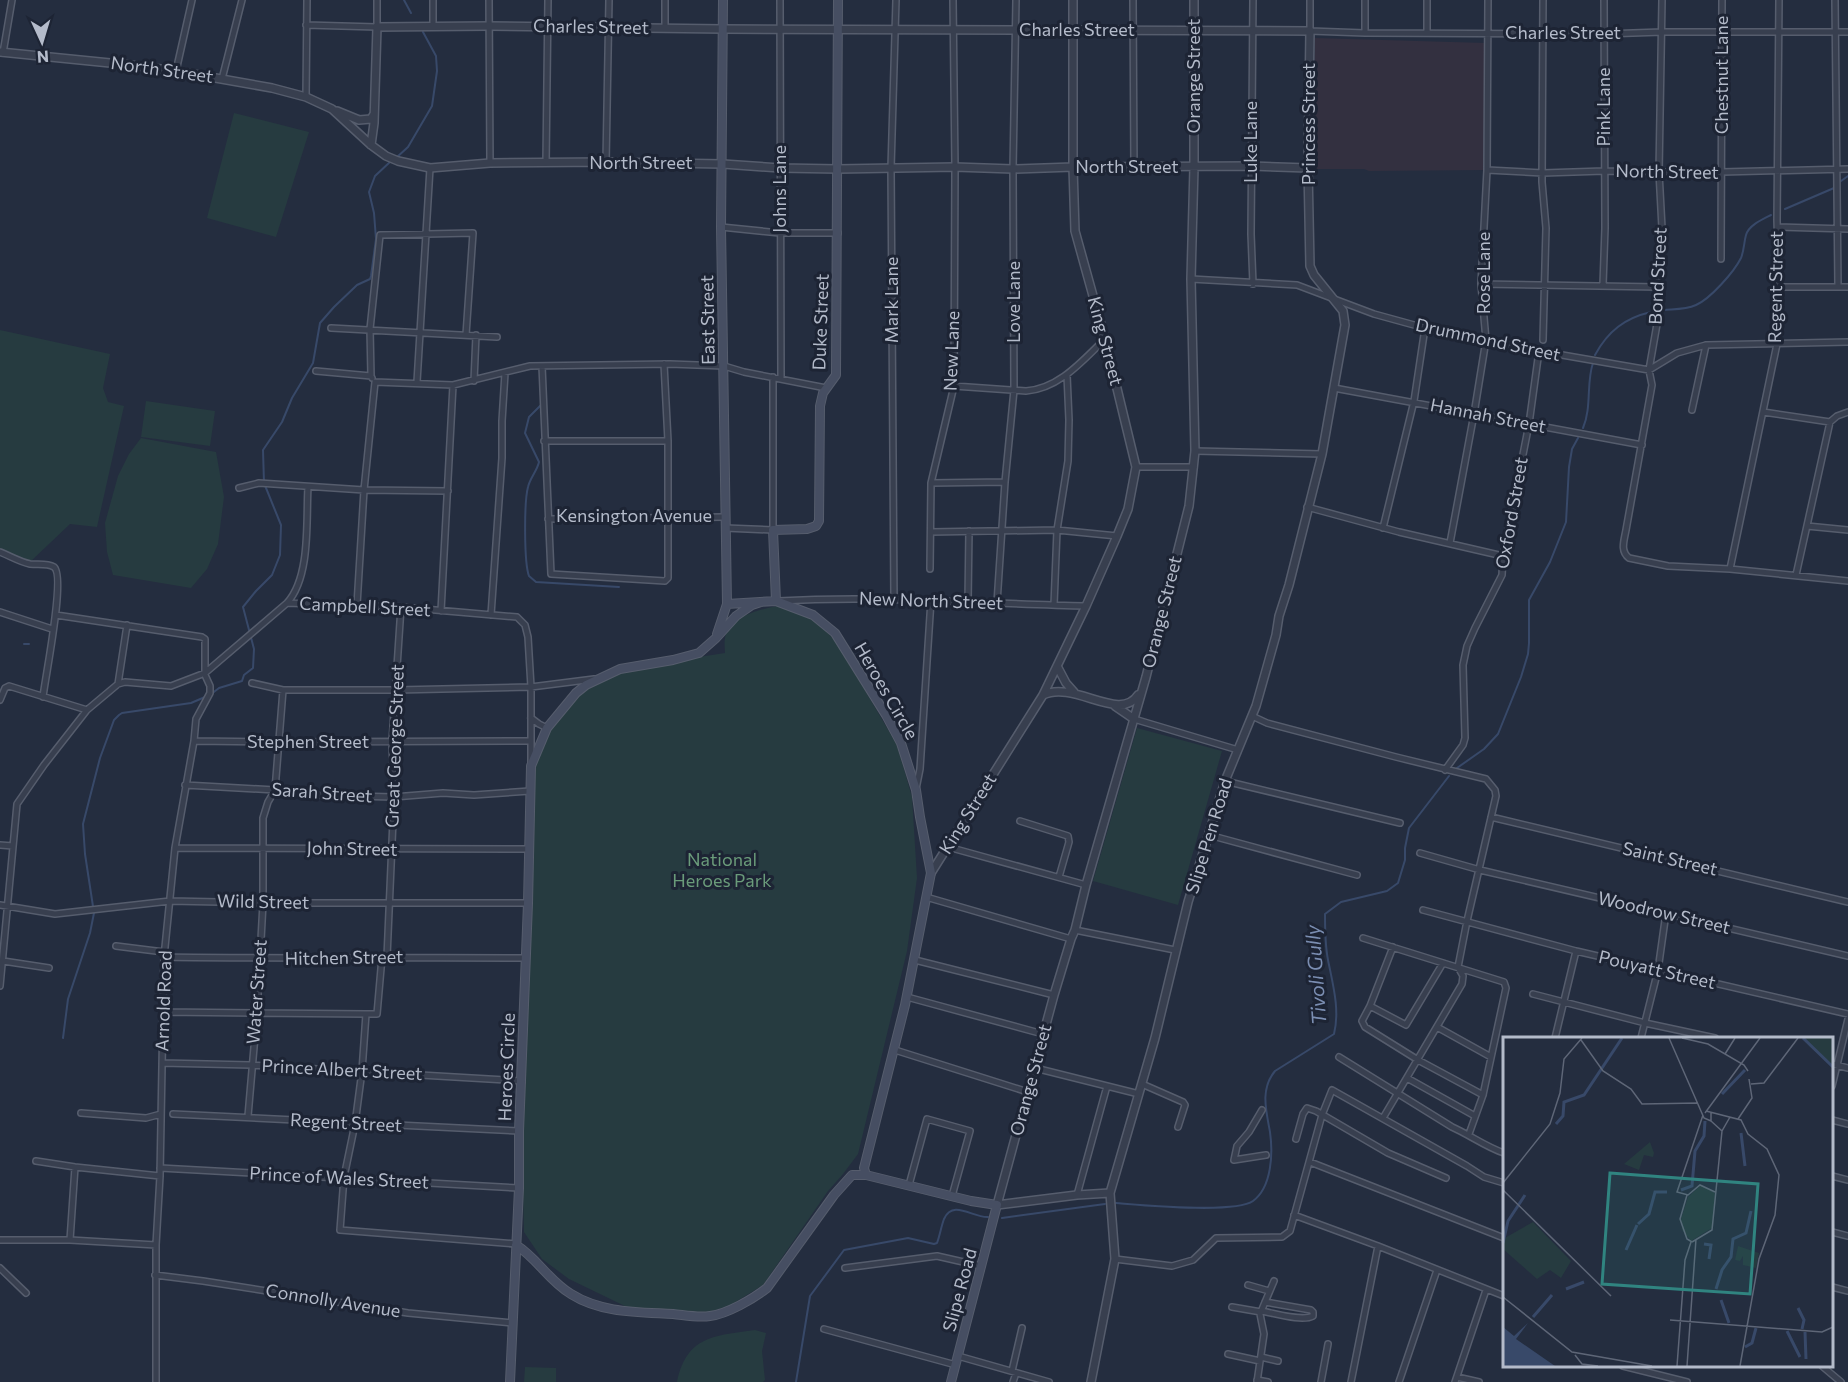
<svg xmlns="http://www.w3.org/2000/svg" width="1848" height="1382" font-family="Commissioner,sans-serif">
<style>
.medical{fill:#333040}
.green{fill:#263b40}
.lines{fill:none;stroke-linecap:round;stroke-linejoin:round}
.stream{stroke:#384969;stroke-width:2}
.minor-casing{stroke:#565d6d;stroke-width:8}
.tertiary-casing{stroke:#565d6d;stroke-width:10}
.secondary-casing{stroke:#565d6d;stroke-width:10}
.minor{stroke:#383f4f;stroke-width:5}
.tertiary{stroke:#383f4f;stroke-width:7}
.secondary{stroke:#464e62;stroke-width:8}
.labels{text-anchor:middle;stroke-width:6;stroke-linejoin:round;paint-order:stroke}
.street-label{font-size:18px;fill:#b4bbca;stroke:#1d2434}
.park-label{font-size:18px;fill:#6a9b7a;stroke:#1d2434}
.water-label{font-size:20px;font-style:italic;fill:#7b8eb2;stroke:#1d2434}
.inset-river{fill:none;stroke:#384969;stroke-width:3}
.inset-road{fill:none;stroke:#5e6677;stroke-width:1.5}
.view{fill:#308480;fill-opacity:0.15;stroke:#308480;stroke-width:3}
.inset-edge{fill:none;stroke:#b4bbca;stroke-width:3}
</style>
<rect width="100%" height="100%" fill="#242d3f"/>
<path class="medical" d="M1315 38 1486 43 1488 170 1369 171 1364 169H1312Z"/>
<path class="green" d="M234 113 309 132 276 237 207 218Z
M0 330 110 354 103 388 108 402 124 406 97 527 70 524 30 562 0 550Z
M146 401 215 411 210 446 141 437Z
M141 438 216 452 224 497 218 544 207 569 191 588 113 575 107 552 105 523 118 476 129 454Z
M777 606 810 616 836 641 897 745 912 797 917 878 907 951 858 1154 843 1174 828 1191 763 1285 729 1306 706 1313 631 1309 569 1279 542 1259 524 1232 521 1099 531 792 543 725 598 681 634 667 725 653C725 649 724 643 725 638 729 616 759 610 777 606Z
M1137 728 1222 751 1178 905 1093 881Z
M755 1330 766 1333 762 1351 765 1380 763 1382H677C687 1335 715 1336 755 1330Z
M525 1367 556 1368V1382H524Z"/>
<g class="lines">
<path class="stream" d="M404 0 411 13
M396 158 408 147 432 106 437 71 436 56 423 32
M1841 181 1848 176
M1785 209 1834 188
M1663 310C1674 309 1685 310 1696 305 1710 299 1734 272 1741 258 1744 251 1744 242 1746 235 1749 225 1763 219 1771 215
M1595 355C1608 331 1625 318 1651 312
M541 405 529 417 525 433 539 462C537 471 530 478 528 487 524 502 524 563 529 576L536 582 619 587
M1583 428C1592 407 1586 383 1593 363
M24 644H29
M210 695 219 688 242 681 244 675 253 668 254 649 243 607 256 591 272 575 280 555 281 525 264 483 263 450 282 422 292 398 313 363 320 323 334 307 357 285 370 279 371 276 376 239 374 213 369 192 375 176 391 161
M1457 768 1484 749 1498 734 1521 677 1528 654 1529 643V600L1550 562 1566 522 1569 467 1572 449 1578 438
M63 1038 68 999 90 933 94 913 85 854 83 824 100 758 114 720 119 715 122 713 191 703 205 697
M1116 1203C1142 1205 1235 1214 1253 1201 1272 1187 1273 1153 1270 1132 1266 1110 1260 1089 1275 1071L1334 1034C1340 1010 1333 985 1328 960 1325 945 1325 930 1325 914L1341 902 1387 891 1398 883 1405 860V848L1409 828 1449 776
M1002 1218 1105 1204
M796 1382 810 1296 844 1250 908 1238 934 1244 937 1243C940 1235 941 1227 944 1219 953 1199 973 1218 988 1217"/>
<defs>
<path id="minor" d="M489 0 490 163
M780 0 781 379
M1133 0 1134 168
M1310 0V31L1365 33 1604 34 1662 32H1848
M1365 0V33
M1427 0V33
M1662 0 1659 172 1662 228 1657 324 1649 370 1652 385 1626 530C1624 541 1620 551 1629 558L1668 566 1730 569 1848 581
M1835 0 1838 286
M306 25 377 27V0
M433 25V0
M665 28V0
M3 53 12 0
M176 71 192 0
M222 79 242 0
M306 97 307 0
M606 162 609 0
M546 163 548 0
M1487 170 1543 173 1604 171 1722 172 1848 169
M721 227 780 233H838
M1778 227 1848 229
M1721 259 1722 0
M1191 279 1297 285 1374 314 1425 328 1539 351 1649 370 1677 353 1706 345 1848 342
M1253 284 1251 234 1253 0
M1481 284 1658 287
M1603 285 1605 228 1604 0
M1779 287H1848
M331 328 497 337
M1543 340 1546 228 1542 182 1543 0
M542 366 551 574 665 581 668 578V441L664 364
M316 371 371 376 372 378
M371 376 370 329 380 235 473 233 466 335
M474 381 476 335
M375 382 453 385 530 366 670 364 724 366 744 372 826 388
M417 382 430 168
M954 386 1026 391C1059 389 1083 360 1105 339
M1334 388 1642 445
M1692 410 1706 345
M1763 412 1830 422
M544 441H668
M1195 451 1322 454
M1136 467H1194
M931 483 1005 482
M239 488 259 483 364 490 448 491
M1307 507 1399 532 1503 556
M548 519 725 517
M1807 526 1848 530
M725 528 773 530V377
M1383 528 1414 401 1425 328
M931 532 1057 530 1117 536
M1450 543 1474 414 1486 340 1481 284 1487 170 1488 0
M0 552C10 556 20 562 30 564 38 565 47 563 54 567 66 576 45 678 43 697
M930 569 931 483 954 386 955 167 953 0
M1730 569 1777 344 1779 287 1777 220 1779 0
M1796 575 1830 422 1837 416 1848 412
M894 600 891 168 896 0
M779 601C881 595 984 604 1086 606
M968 601 969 531
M287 603C311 577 306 520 308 487
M997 603 1005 482 1014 390 1013 169 1016 0
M357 605 364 490 375 382
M1054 605 1057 530 1068 461 1069 420 1067 375
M441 611 453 385
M0 612 52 629
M56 615 202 637 205 639V675L210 686V693L196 719 194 741 175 848 164 957 160 1176 156 1245V1382
M491 615 502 458V421L505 373
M252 683 283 690H397L531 687 594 679
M118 684 127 625
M0 700 5 688 9 686 87 710
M1252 716 1267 723 1396 757 1486 779 1495 790 1496 796 1467 921 1458 967 1463 976 1462 984 1383 1118
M531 718 539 724 547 728
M1134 719 1238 750
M194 741 279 742 530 741
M1445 770 1463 745 1465 738 1463 665 1467 646 1475 628 1502 575 1503 556 1529 424 1539 351
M1225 781 1400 823
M185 785 275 790 309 795 394 797 443 793 474 795 530 791
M916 789 920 769 931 600
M1491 817 1848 902
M1020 821 1068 836 1069 842 1059 877
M1209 835 1357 875
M0 845 13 846
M948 847 1086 885
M175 848 529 849
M1420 853 1480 870 1848 956
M926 897 1071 939
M0 905 55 914 170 901 263 903H528
M1423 910 1576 951 1848 1014
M1075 930 1175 950
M1363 938 1504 982 1506 988 1483 1095 1469 1134
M116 946 164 952
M1393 947 1370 1006 1362 1021 1365 1027 1418 1060 1483 1095
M164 957C284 959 405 957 525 958
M382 957 377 1014H366L362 1071 355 1124 344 1177 340 1230 516 1244
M387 957 394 797 392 742 401 607
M915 960 1054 995
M3 961 49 968
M0 986 17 804 44 765 87 710 118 684 125 682 171 686 205 673 287 603 401 607 517 617 525 625 528 637 531 687V763
M1533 994 1645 1023 1715 1038
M907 997 1043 1034
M1370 1006 1406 1025 1443 963
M163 1012 366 1014
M1437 1027 1491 1057
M1555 1038 1576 951
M1641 1038 1658 970 1666 913
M895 1050 1028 1092
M1339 1057 1452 1127C1470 1135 1486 1147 1504 1153
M162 1063 251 1065 522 1081
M1832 1064 1848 1068
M1035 1068 1139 1094
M1407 1078 1475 1116
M1142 1084 1183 1102 1185 1105 1178 1127
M1832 1086 1848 1019
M1262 1110 1249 1132 1237 1146 1234 1160 1266 1155
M81 1113 146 1118 161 1114
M173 1114 519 1131
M248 1116 257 1013 263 903V818L268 802 275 790 283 690
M1832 1120 1848 1124
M1296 1139 1303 1114 1307 1108 1316 1111 1388 1153 1446 1178
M36 1161 75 1167 160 1176
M1310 1162 1504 1238
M160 1168 519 1188
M1832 1176 1848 1180
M909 1185 927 1119 970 1131 952 1196
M1077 1195 1107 1086
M1294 1215 1378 1246 1504 1296
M1832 1232 1848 1236
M0 1240H70L156 1245
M70 1240 75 1167
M1115 1259 1172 1266 1193 1260 1216 1238 1282 1237 1290 1231 1322 1115 1332 1090 1467 1166 1484 1177 1504 1183
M0 1268 26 1293
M845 1268 937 1256 981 1266
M155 1275 203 1281 408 1313 512 1323
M1248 1285 1269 1291
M1832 1287 1848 1291
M1232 1307 1261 1312
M1261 1311C1274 1313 1302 1322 1313 1316V1312L1311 1310 1265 1302
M824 1329 956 1365
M1228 1354 1260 1361
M958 1356 1049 1382
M1261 1357 1278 1361
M1623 1366 1687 1382
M1822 1366 1841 1382
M1012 1371 1022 1328
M1457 1377 1479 1382
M1257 1380 1268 1382
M1013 1382 1016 1373
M1257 1382 1264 1334 1260 1314 1274 1281
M1321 1382 1328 1344
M1351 1382 1378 1246
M1399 1382 1437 1270
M1455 1382 1486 1290"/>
<path id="tertiary" d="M0 52 130 65 176 71 272 88 306 97 332 109 371 145 386 156 398 161 430 168 490 163 606 162 723 164 780 168 838 169 955 167 1013 169 1073 167 1251 166 1308 168
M337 111 359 120 371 119 374 114
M371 145 374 123 377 27 489 26 723 29 1310 31 1308 168 1310 266 1314 275 1343 311 1345 325 1322 454 1289 585 1279 616 1276 635 1256 706 1225 781 1188 902 1155 1038 1110 1193 1115 1259 1091 1382
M1057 666 1066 683 1074 692
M1043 695C1074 680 1120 723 1138 695
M1115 706 1134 719
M931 873 1043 695 1086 606 1117 536 1128 509 1136 467 1105 339 1075 231 1073 167V0
M1110 1193 1077 1195 997 1205 1054 995 1071 939 1075 930 1086 885 1146 677 1189 506 1195 451 1191 279 1194 167V0"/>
<path id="secondary" d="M776 601 773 530 807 529 816 526 819 521 820 406 823 393 836 375 838 0
M727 604 776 601 813 615 835 633 886 715 901 743 916 790 920 817 931 873 905 1005 864 1168 866 1175
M717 634 727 604 721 227 723 0
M516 1245C537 1258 549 1281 571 1294 601 1313 638 1312 673 1314 684 1315 698 1318 710 1316 727 1314 753 1299 767 1288L834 1195 852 1175H866L971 1201 997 1205 951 1382
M510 1382 519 1188V1131L528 903 531 766 547 728 576 693 586 685 620 669 673 660 699 653 716 638 736 616 752 605 761 602"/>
</defs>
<use href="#minor" class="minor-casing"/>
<use href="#tertiary" class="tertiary-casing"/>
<use href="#secondary" class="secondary-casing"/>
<use href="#minor" class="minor"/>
<use href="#tertiary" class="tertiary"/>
<use href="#secondary" class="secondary"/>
</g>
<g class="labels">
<g class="street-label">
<text transform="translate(591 27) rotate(1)" y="6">Charles Street</text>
<text x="1077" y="36">Charles Street</text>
<text x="1563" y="39">Charles Street</text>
<text transform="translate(162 70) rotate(8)" y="6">North Street</text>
<text transform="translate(1722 75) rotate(-90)" y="6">Chestnut Lane</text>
<text transform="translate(1194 76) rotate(-90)" y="6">Orange Street</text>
<text transform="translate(1604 107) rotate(-90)" y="6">Pink Lane</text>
<text transform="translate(1309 124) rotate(-90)" y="6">Princess Street</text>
<text transform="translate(1251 142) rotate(-90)" y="6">Luke Lane</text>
<text x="641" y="169">North Street</text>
<text x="1127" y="173">North Street</text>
<text transform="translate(1667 172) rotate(1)" y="6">North Street</text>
<text transform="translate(780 189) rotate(-90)" y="6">Johns Lane</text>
<text transform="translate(1484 273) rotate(-90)" y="6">Rose Lane</text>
<text transform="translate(1658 276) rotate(-87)" y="6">Bond Street</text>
<text transform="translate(1776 287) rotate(-89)" y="6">Regent Street</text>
<text transform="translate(892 300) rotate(-90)" y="6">Mark Lane</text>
<text transform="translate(1014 302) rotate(-90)" y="6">Love Lane</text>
<text transform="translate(708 320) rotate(-91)" y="6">East Street</text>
<text transform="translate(821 322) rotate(-88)" y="6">Duke Street</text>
<text transform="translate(1488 340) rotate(12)" y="6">Drummond Street</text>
<text transform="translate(1105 341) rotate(75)" y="6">King Street</text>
<text transform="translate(952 351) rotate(-88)" y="6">New Lane</text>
<text transform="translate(1488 416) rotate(11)" y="6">Hannah Street</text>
<text transform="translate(1512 513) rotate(-80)" y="6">Oxford Street</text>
<text x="634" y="522">Kensington Avenue</text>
<text transform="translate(931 601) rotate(2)" y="6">New North Street</text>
<text transform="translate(365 607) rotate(3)" y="6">Campbell Street</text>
<text transform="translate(1162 612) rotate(-76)" y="6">Orange Street</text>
<text transform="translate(886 691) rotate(60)" y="6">Heroes Circle</text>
<text x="308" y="748">Stephen Street</text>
<text transform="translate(395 746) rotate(-88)" y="6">Great George Street</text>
<text transform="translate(322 793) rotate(4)" y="6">Sarah Street</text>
<text transform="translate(968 814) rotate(-58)" y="6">King Street</text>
<text transform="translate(1209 836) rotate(-73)" y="6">Slipe Pen Road</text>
<text transform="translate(352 849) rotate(1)" y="6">John Street</text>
<text transform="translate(1670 859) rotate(13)" y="6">Saint Street</text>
<text transform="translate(263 902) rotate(1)" y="6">Wild Street</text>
<text transform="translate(1664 913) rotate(13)" y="6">Woodrow Street</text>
<text transform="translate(344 958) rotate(-1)" y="6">Hitchen Street</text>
<text transform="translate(1657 970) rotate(13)" y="6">Pouyatt Street</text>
<text transform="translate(257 992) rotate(-86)" y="6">Water Street</text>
<text transform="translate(164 1001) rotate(-88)" y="6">Arnold Road</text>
<text transform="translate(507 1067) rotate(-88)" y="6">Heroes Circle</text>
<text transform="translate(342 1070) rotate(3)" y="6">Prince Albert Street</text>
<text transform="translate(1031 1080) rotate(-75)" y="6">Orange Street</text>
<text transform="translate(346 1123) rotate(3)" y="6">Regent Street</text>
<text transform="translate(339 1178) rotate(3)" y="6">Prince of Wales Street</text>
<text transform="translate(960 1290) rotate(-75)" y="6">Slipe Road</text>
<text transform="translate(333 1301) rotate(9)" y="6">Connolly Avenue</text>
</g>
<g class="park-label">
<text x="722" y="866">National<tspan x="722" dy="21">Heroes Park</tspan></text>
</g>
<g class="water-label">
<text transform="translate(1316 975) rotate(-94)" y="7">Tivoli Gully</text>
</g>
</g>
<g transform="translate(1503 1037)">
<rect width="330" height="330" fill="#242d3f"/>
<path d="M300 1H330V30L306 9ZM147 105 151 116 150 120 141 118 136 133 121 127ZM198 148 212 156 209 191 188 204 179 193 178 182 185 160ZM30 185 68 224 58 241 47 233 34 242 0 212V202ZM235 209 256 216 253 231 240 228V219L237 224 232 223Z" fill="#263b40"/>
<path d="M25 286 13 302 52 329H0V290L11 299Z" fill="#384969"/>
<path class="inset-river" d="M300 1 330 30M219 57 242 33M53 87 60 79 61 65 81 58 119 1M238 96 242 129M178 153 189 149 192 114 201 99 202 84M135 187 146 177 152 155H164M0 206 5 184 22 158M201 207 208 208 206 222M123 213 134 188M63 252 81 245M213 252 219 233 228 220 230 202 243 196 248 174M218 263 226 286M295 271 301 283 299 292M30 280 49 258M284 294 297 320M302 295 303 322M242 310 249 306 253 291"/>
<path class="inset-road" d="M166 1 201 81 208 84M179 1 205 7 241 28 245 34M78 3 100 34 128 52 139 67 195 66M222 17 232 1M248 47 261 46 295 1M203 74 238 83 245 97 264 112 276 138 272 178 256 222 237 329M202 76 257 1M208 76V84L219 94M200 78 174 155 185 158 197 148 212 155M235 82 249 61 246 42M0 146 47 87 57 56 61 22 79 1M0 153 108 259M184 158 177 182 184 202 189 205M189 205 209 193 219 94 227 80M0 260 69 315 149 329M167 283 319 295 330 290M72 318 79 327 95 329M174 329 182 223 188 205M184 329 193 202"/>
<path class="view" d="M107 136 255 147 247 257 99 247Z"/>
<rect width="330" height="330" class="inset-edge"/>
</g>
<g transform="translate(42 42) rotate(176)" stroke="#1d2434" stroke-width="4.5" paint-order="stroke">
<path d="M0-4.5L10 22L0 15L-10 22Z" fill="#b4bbca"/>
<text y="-9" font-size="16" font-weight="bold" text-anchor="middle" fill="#b4bbca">N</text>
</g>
</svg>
